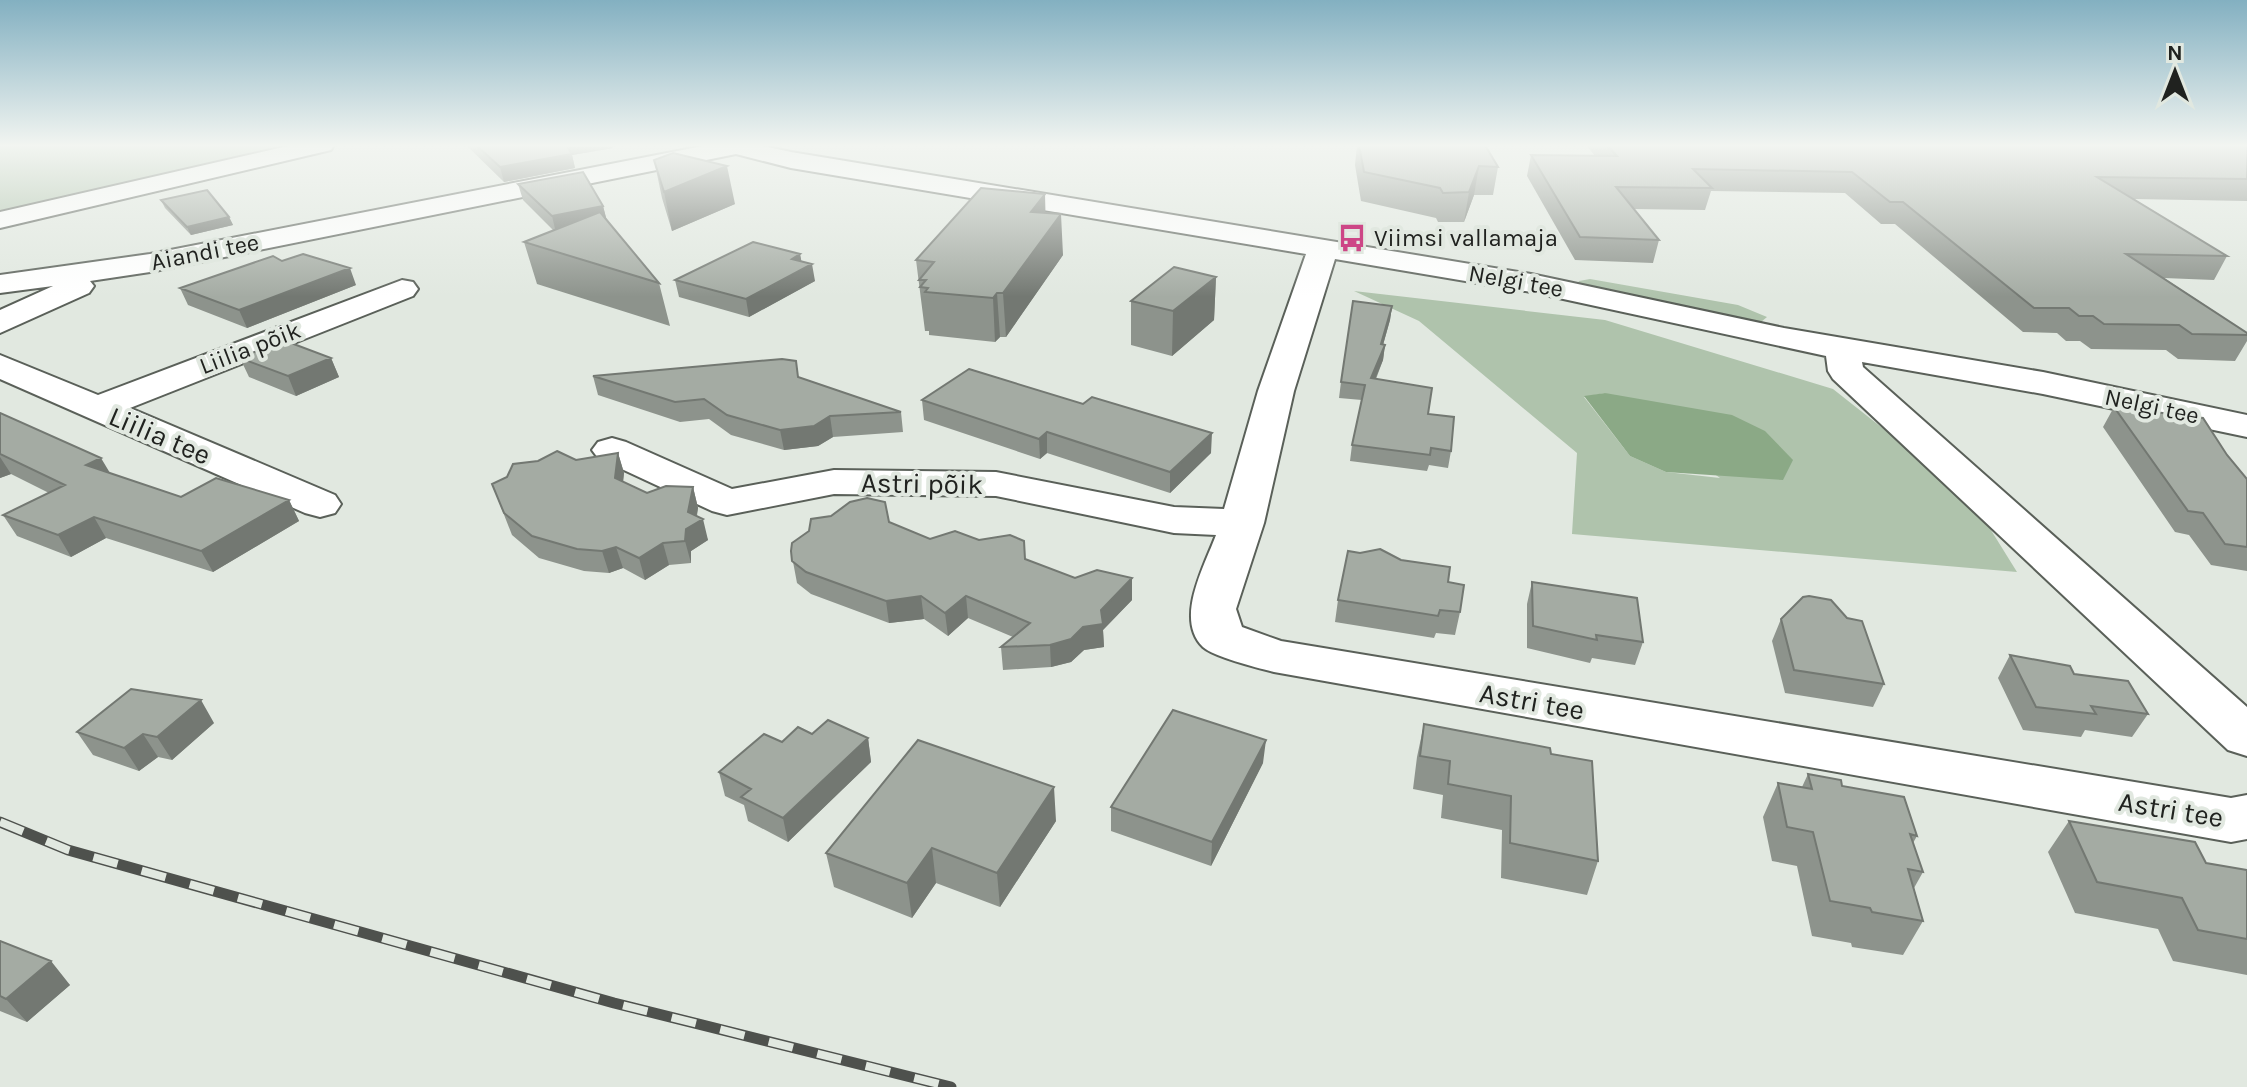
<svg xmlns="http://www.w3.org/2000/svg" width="2247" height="1087" font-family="Karla,sans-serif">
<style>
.green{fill:#afc3ac;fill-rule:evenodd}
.water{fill:#8ba986}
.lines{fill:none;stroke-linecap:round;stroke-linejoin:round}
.minor-casing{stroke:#5a6059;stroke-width:4}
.minor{fill:#fff;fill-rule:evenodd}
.rail-casing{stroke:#4e514d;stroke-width:11}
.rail{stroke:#e1e8e0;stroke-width:8;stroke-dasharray:25;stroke-linecap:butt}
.wall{fill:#8d938c}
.shaded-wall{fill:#737872}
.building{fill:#a4aba3;stroke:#737872;stroke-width:2}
.labels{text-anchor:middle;stroke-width:8;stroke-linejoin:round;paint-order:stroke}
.far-poi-label{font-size:24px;fill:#20221f;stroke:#e1e8e0;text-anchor:start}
.far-street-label{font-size:24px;fill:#20221f;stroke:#e1e8e0}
.street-label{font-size:28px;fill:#20221f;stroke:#e1e8e0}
</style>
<rect width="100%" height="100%" fill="#e1e8e0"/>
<path class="green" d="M0 145H309L0 217Z
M1590 279 1738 305 1767 317 1761 322H1751L1578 283 1579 281Z
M1354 291 1605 320 1833 389 1971 498 2017 572 1572 534 1577 453 1419 321ZM1605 393 1720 478 1666 472 1630 456 1584 397Z"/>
<path class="water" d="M1605 393 1732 415 1765 431 1793 460 1783 480 1666 472 1630 456 1584 396Z"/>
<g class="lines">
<defs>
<path id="minor" d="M292 145H334L331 150 0 228V212Z
M708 145H759L791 152 1531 274 1784 328 2043 372 2247 415V437L2043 394 1862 362 1863 367 2247 707V756L2228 750 1833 379 1828 371 1826 356 1531 292 1335 259 1294 391 1264 523 1236 609 1242 627 1281 641 2231 798 2247 795V839L2231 842 1274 672C1258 668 1214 657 1203 647 1174 619 1205 565 1216 535L1174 533 996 496 834 494 727 515 712 511 598 458 592 450 598 442 612 438 626 442 732 489 834 470 996 472 1174 507 1224 509 1258 391 1306 254 791 168 736 154 150 272 90 281 94 286 89 293 0 333V310L53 286 0 293V275L150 254Z
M402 280 413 282 418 289 413 296 130 408 335 495 341 504 335 513 320 517 305 513 0 379V355L98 395Z"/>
</defs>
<use href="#minor" class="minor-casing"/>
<use href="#minor" class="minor"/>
<defs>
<path id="rail" d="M0 822 68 850 614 1003 951 1087"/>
</defs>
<use href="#rail" class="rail-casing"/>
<use href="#rail" class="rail"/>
</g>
<path class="wall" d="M466 145H612L613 148 572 155 575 168 504 182Z
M1357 145H1485L1498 167 1493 195H1474L1464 222H1438L1436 218 1361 201 1355 165Z
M1586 145H2247V201L2134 199 2227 256 2214 280 2164 278 2247 333V341L2235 361 2178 359 2166 350 2091 349 2080 341H2066L2057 333 2023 332 1895 224H1881L1845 193 1711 191 1705 210 1634 209 1659 240 1653 263 1575 260 1527 176 1531 155 1595 156Z
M654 160 735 204 672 231 662 198Z
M518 184 603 206 607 221 659 283 670 326 537 284 524 242 554 231 523 200Z
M161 200 229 217 233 225 191 235 165 208Z
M1045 213 1063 255 1006 337H1000L995 342 929 335V331H925L916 260Z
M800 254 801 261 815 281 749 317 679 297 675 280Z
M282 261 356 285 247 328 188 305 180 288Z
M1216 277 1214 320 1172 356 1131 345V301Z
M1392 306 1390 320 1383 345H1385L1383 360 1376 379 1428 414 1451 451 1448 468 1429 465 1427 471 1350 461 1352 445 1362 400 1339 398 1341 382Z
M240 358H331L339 377 296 396 249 377Z
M593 376 799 377 901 412 903 432 833 437 818 446 784 450 731 435 709 419 680 422 598 395Z
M922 400 1211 453 1170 493 1047 453 1040 459 924 420Z
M2114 407 2227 455 2247 479V571L2211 565 2189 535 2175 532 2103 427Z
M0 413 110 473 181 497 289 500 299 521 213 572 106 538 71 557 17 536 3 515 49 493 11 474 0 478Z
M618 453 624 473 623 482 647 493 693 487 698 508 697 516 708 540 691 551V563L669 565 645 580 623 568 609 573 584 571 539 558 512 535 492 484 507 477 576 460Z
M889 522 930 539 1025 559 1075 578H1132V600L1103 630 1104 647 1084 650 1071 662 1051 667 1003 670 1001 647 1013 637 968 618 948 636 924 619 889 623 811 594 797 583 791 551Z
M1448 582 1460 612 1455 635 1436 633 1434 638 1335 622 1338 600Z
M1532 582 1643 642 1635 665 1592 658 1590 663 1527 648V604Z
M1781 619 1884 684 1873 707 1785 693 1772 641Z
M2010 655 2074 674 2148 714 2132 737 2085 730 2081 737 2023 730 1998 678Z
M214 723 172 760 158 757 139 771 93 755 77 732Z
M1424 724 1598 861 1587 895 1501 878 1502 830 1441 818 1443 795 1413 789 1417 757Z
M812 734 868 738 871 762 788 842 748 821 744 805 725 796 719 772 782 742Z
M1263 763 1211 866 1111 831V807Z
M1808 774 1842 786 1917 836 1913 843 1923 872 1914 888 1923 921 1903 955 1852 947 1851 943 1812 936 1797 866 1772 861 1763 817 1778 783 1802 787Z
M1056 821 1000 907 936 883 912 918 834 887 826 853Z
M2069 821 2206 863 2247 870V975L2173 961 2158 929 2075 913 2048 852Z
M0 941 70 985 27 1022 0 1011Z"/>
<path class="shaded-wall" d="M565 145H612L613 148 572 155 575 168 504 182 500 167Z
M727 166 735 204 672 231 664 192Z
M1479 166 1474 195 1464 222 1469 192Z
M1045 194 1046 233 1031 212Z
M603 206 607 222 556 233 552 216Z
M1061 214 1063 255 1006 337 1003 293Z
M229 217 233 225 191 235 187 227Z
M800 254 803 269 812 264 815 281 749 317 746 299 792 259Z
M350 268 356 285 247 328 239 310Z
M1216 277 1214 320 1172 356 1173 311Z
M997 293 1000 337 995 342 993 298Z
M1392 306 1390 320 1379 359 1381 344Z
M1385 345 1383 360 1369 394 1371 378Z
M331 358 339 377 296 396 288 376Z
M830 416 833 437 818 446 784 450 780 430Z
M1047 432V453L1040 459 1039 439Z
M1212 433 1211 453 1170 493V472Z
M618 453 624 473 621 499 615 478Z
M0 457 11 474 0 478Z
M101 458 113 478 86 465Z
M693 487 698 508 695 523 703 519 708 540 691 551V563L685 541 686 529Z
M289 500 299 521 213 572 201 551Z
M94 517 106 538 71 557 58 535Z
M663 543 669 565 645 580 639 558Z
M616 547 623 568 609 573 602 551Z
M1132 578V600L1103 630 1104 647 1084 650 1071 662 1051 667 1050 645 1101 610Z
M921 596 924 619 889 623 886 601Z
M966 596 968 618 948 636 945 613Z
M201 700 214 723 172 760 157 737Z
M143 734 158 757 139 771 124 748Z
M868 738 871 762 788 842 783 818Z
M1266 740 1263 763 1211 866 1212 842Z
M1054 787 1056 821 1000 907 997 873Z
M932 848 936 883 912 918 907 883Z
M51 961 70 985 27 1022 6 999Z"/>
<path class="building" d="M476 145H566L572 154 500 167Z
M1359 145H1485L1498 167 1479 166 1469 192 1443 193 1440 188 1364 172Z
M1607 145H2247V179L2097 177 2227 256 2126 254 2247 333V335L2192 334 2179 325 2104 324 2093 316H2079L2069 308H2034L1903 202H1890L1852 172 1693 169 1712 188 1616 187 1659 240 1580 237 1531 155 1617 156Z
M673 153 727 166 664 192 654 160Z
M583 172 603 206 552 216 518 184Z
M981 188 1045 194 1031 212 1061 214 1003 293H997L993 298 925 292 928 288 920 287 926 280H919L934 262 916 260Z
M207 190 229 217 187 227 161 200Z
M600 212 659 283 524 242Z
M753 242 800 254 792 259 812 264 746 299 675 280Z
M303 254 350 268 239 310 180 288 273 256 282 261Z
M1174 267 1216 277 1173 311 1131 301Z
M1353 301 1392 306 1381 344 1385 345 1371 378 1432 388 1428 414 1454 417 1451 451 1431 448 1430 455 1352 445 1365 385 1341 382Z
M283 340 331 358 288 376 240 358Z
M782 359 796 361 798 377 901 412 830 416 814 426 780 430 727 415 704 399 675 402 593 376Z
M969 369 1083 404 1092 397 1212 433 1170 472 1047 432 1039 439 922 400Z
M2114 407 2203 418 2227 455 2247 479V547L2225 544 2203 513 2188 511Z
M0 413 101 458 86 465 181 497 216 478 289 500 201 551 94 517 58 535 3 515 65 485 0 454Z
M557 451 576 460 618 453 615 478 647 493 666 486 693 487 688 512 703 519 686 529 685 541 663 543 639 558 616 547 602 551 577 549 532 536 504 513 492 484 507 477 513 464 538 461Z
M867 498 885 502 889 522 930 539 955 531 979 540 1010 535 1024 541 1025 559 1075 578 1097 570 1132 578 1101 610 1103 624 1083 627 1071 639 1050 645 1001 647 1030 623 966 596 945 613 921 596 886 601 806 572 792 561 791 551 792 543 809 531 811 519 831 516 850 502Z
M1380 549 1401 560 1450 567 1448 582 1464 585 1460 612 1440 610 1438 616 1338 600 1348 551 1360 553Z
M1532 582 1637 598 1643 642 1596 635 1597 640 1533 626Z
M1809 596 1831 600 1847 618 1862 621 1884 684 1794 670 1781 619 1803 597Z
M2010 655 2070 666 2074 674 2128 681 2148 714 2091 706 2096 714 2036 707Z
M131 689 201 700 157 737 143 734 124 748 77 732Z
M1173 710 1266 740 1212 842 1111 807Z
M828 720 868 738 783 818 741 797 751 789 719 772 764 734 782 742 798 727 812 734Z
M1424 724 1550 748 1551 754 1592 761 1598 861 1510 843 1511 796 1448 784 1450 761 1420 756Z
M918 740 1054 787 997 873 932 848 907 883 826 853Z
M1808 774 1841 780 1842 786 1904 797 1917 836 1910 834 1923 872 1908 869 1923 921 1872 912 1870 908 1830 901 1813 832 1787 827 1778 783 1812 789Z
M2069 821 2195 842 2206 863 2247 870V939L2198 930 2182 898 2097 882Z
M0 941 51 961 6 999 0 996Z"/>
<linearGradient id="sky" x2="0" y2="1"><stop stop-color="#83b0c1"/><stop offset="0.49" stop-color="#f2f5f1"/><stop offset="1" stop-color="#f2f5f1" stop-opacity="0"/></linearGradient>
<rect width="2247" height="297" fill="url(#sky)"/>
<defs>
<symbol id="bus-bare" viewBox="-9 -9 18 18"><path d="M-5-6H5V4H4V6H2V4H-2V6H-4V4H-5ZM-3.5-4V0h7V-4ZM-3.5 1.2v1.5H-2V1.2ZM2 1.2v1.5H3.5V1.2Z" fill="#cd4686" stroke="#e1e8e0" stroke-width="2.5" paint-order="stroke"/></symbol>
</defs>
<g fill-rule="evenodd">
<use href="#bus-bare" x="1332" y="218" width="40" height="40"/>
</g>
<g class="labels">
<g class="far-poi-label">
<text x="1374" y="246">Viimsi vallamaja</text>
</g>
<g class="far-street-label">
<text transform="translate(205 252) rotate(-11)" y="8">Aiandi tee</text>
<text transform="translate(1516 281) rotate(10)" y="8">Nelgi tee</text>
<text transform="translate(250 348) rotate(-21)" y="8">Liilia põik</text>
<text transform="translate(2152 406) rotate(12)" y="8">Nelgi tee</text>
</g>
<g class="street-label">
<text transform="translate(160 435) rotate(23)" y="10">Liilia tee</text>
<text transform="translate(922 483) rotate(1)" y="10">Astri põik</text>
<text transform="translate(1532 701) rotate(10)" y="10">Astri tee</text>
<text transform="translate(2171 809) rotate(9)" y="10">Astri tee</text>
</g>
</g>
<g transform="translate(2175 72)" stroke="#e1e8e0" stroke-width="6" paint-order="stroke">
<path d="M0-6L14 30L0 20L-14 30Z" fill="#20221f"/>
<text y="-12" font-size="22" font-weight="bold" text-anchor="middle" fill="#20221f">N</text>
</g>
</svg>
